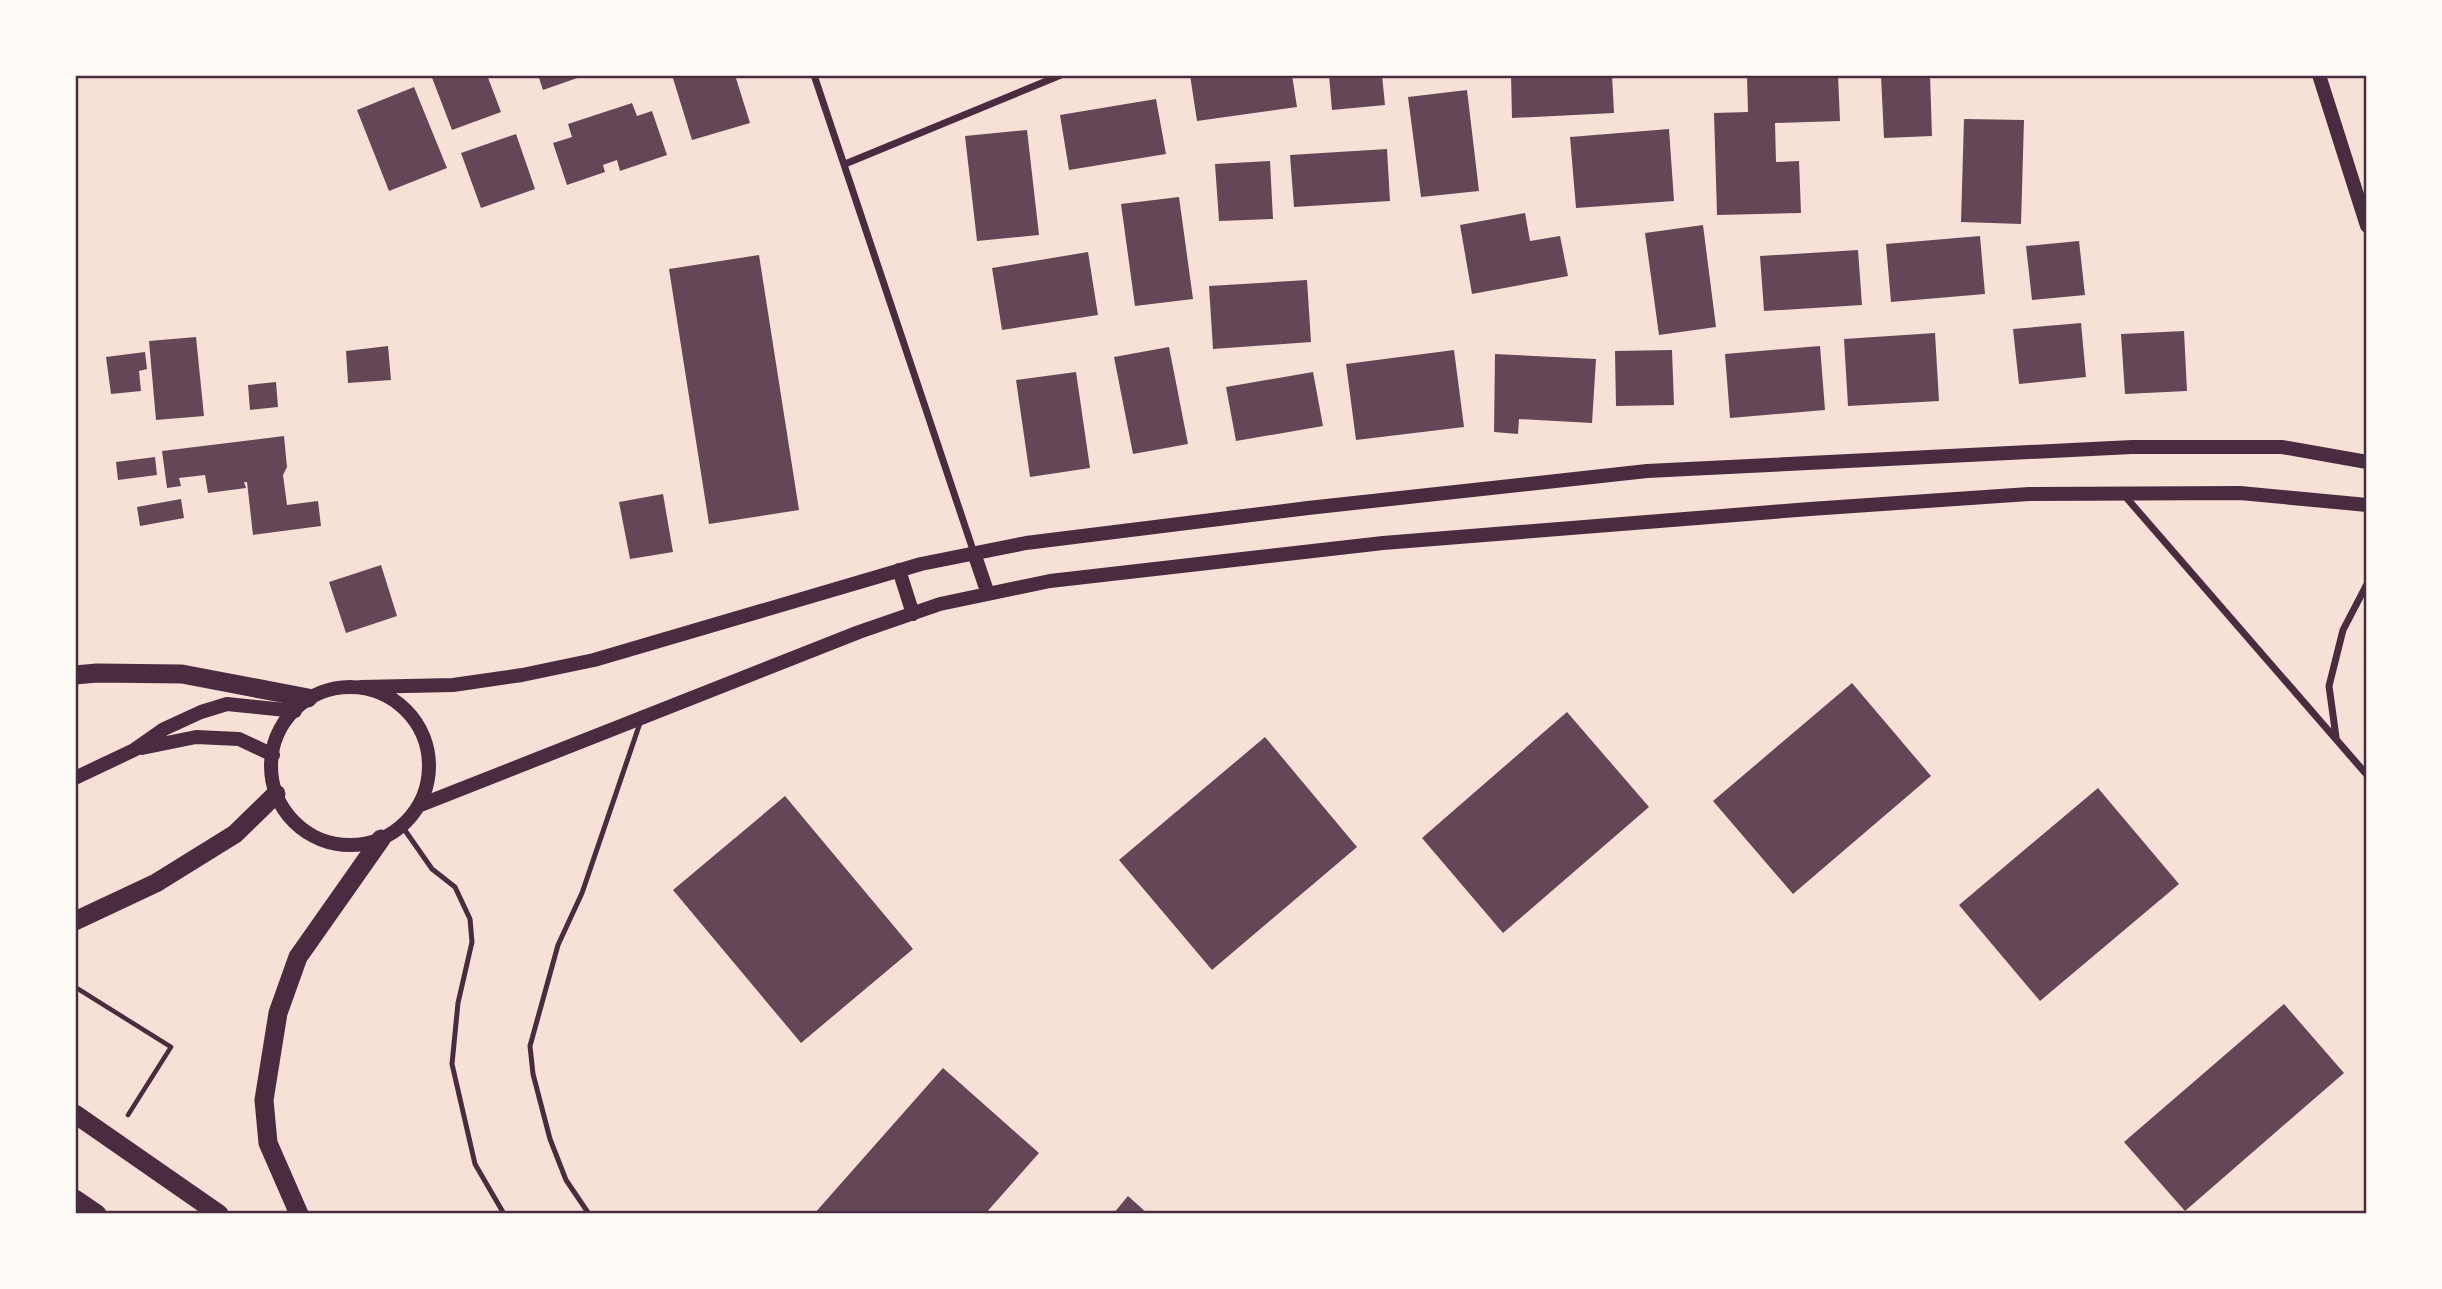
<svg xmlns="http://www.w3.org/2000/svg" width="2442" height="1289" font-family="Figtree,sans-serif">
<style>
.building{fill:#644757}
.lines{fill:none;stroke-linecap:round;stroke-linejoin:round}
.path{stroke:#4a2c40;stroke-width:4.5}
.service{stroke:#4a2c40;stroke-width:5}
.minor{stroke:#4a2c40;stroke-width:7}
.secondary{stroke:#4a2c40;stroke-width:14}
.trunk{stroke:#4a2c40;stroke-width:19}
.neatline{fill:none;stroke:#4a2c40;stroke-width:2.5}
</style>
<rect width="100%" height="100%" fill="#f7e1d7"/>
<path class="building" d="M431 75H487L501 112 452 130Z
M538 75H583V76L543 90Z
M672 75H735L750 123 692 140Z
M1190 75H1292L1297 107 1197 121Z
M1329 75H1382L1385 105 1332 110Z
M1511 75H1612L1614 113 1512 118Z
M1747 75H1838L1840 121 1775 123 1776 162 1799 161 1801 213 1717 215 1714 113 1748 112Z
M1930 75 1932 136 1884 138 1881 76Z
M414 87 447 168 389 191 357 110Z
M1467 90 1479 191 1421 197 1408 97Z
M1156 99 1166 154 1069 170 1060 115Z
M632 103 637 116 652 111 667 155 620 171 617 160 603 165 605 172 567 185 553 143 572 137 568 124Z
M1964 119 2024 120 2021 224 1961 222Z
M1669 129 1674 201 1576 208 1570 137Z
M1027 130 1039 235 977 241 965 136Z
M516 134 535 189 481 208 461 153Z
M1387 149 1390 201 1294 207 1290 155Z
M1270 161 1273 219 1219 221 1215 164Z
M1179 197 1193 299 1135 306 1121 204Z
M1525 213 1530 241 1560 236 1568 276 1472 294 1460 225Z
M1703 225 1716 327 1659 335 1645 233Z
M1980 236 1985 294 1891 302 1886 244Z
M2079 241 2085 295 2032 300 2026 246Z
M1858 250 1862 305 1764 311 1760 256Z
M1088 252 1098 315 1002 330 992 268Z
M759 255 799 510 709 524 669 269Z
M1307 280 1311 342 1213 349 1209 286Z
M2081 323 2086 377 2019 384 2013 329Z
M2184 331 2187 391 2125 394 2121 334Z
M1935 333 1939 401 1848 406 1844 339Z
M196 337 204 416 156 420 149 341Z
M388 346 391 380 348 383 346 351Z
M1820 346 1825 410 1730 418 1725 354Z
M1169 347 1188 444 1133 454 1114 357Z
M1454 350 1464 427 1356 440 1346 364Z
M1672 350 1674 405 1616 406 1615 351Z
M145 352 147 369 139 371 141 391 111 394 106 357Z
M1495 354 1596 359 1592 423 1519 419 1518 434 1494 432Z
M1076 372 1090 468 1030 477 1016 380Z
M1313 372 1323 426 1236 441 1226 387Z
M276 382 278 407 250 410 248 385Z
M284 436 287 467 283 475 287 505 318 501 321 526 253 535 247 482H244L246 488 208 493 205 475 179 478 181 486 167 488 162 451Z
M155 457 157 475 118 480 116 462Z
M663 494 673 552 630 559 619 502Z
M181 499 184 518 140 526 137 507Z
M381 565 397 616 346 633 329 582Z
M1852 683 1931 776 1793 894 1713 801Z
M1567 712 1649 807 1503 933 1422 838Z
M1265 737 1357 847 1212 970 1119 860Z
M2098 788 2179 884 2040 1001 1959 905Z
M785 796 913 949 801 1043 673 890Z
M2284 1004 2344 1073 2185 1211 2124 1142Z
M943 1068 1039 1153 985 1214H814Z
M1128 1196 1148 1214H1113Z"/>
<g class="lines">
<path class="path" d="M75 987 171 1047 128 1115"/>
<path class="service" d="M402 826 432 869 455 887 470 919 472 942 458 1003 452 1064 475 1164 504 1214
M589 1214 566 1180 550 1139 533 1074 530 1046 558 945 582 893 640 723"/>
<path class="minor" d="M814 75 974 553
M845 164 1061 75
M2124 495 2367 775
M2336 737 2329 686 2343 630 2367 584"/>
<path class="secondary" d="M2319 75 2367 226
M974 553 988 594
M899 570 913 614
M361 687 453 685 522 675 594 660 921 564 1026 543 1308 508 1647 471 2132 447H2282L2367 462
M271 766a79 79 0 1 1 158 0a79 79 0 1 1-158 0Z
M142 748 196 737 239 739 273 755
M75 778 134 750 164 729 201 712 227 704 295 711
M418 806 859 632 940 604 1050 581 1383 543 1810 509 2029 494 2240 493 2367 505"/>
<path class="trunk" d="M75 675 97 673 182 674 308 698
M75 921 156 883 235 834 276 794
M75 1114 219 1214
M75 1199 97 1214
M299 1214 268 1143 264 1100 278 1013 298 957 381 839"/>
</g>
<rect width="2442" height="1289" fill="none" stroke="#fffaf5" stroke-width="154"/>
<rect x="77" y="77" width="2288" height="1135" class="neatline"/>
</svg>
